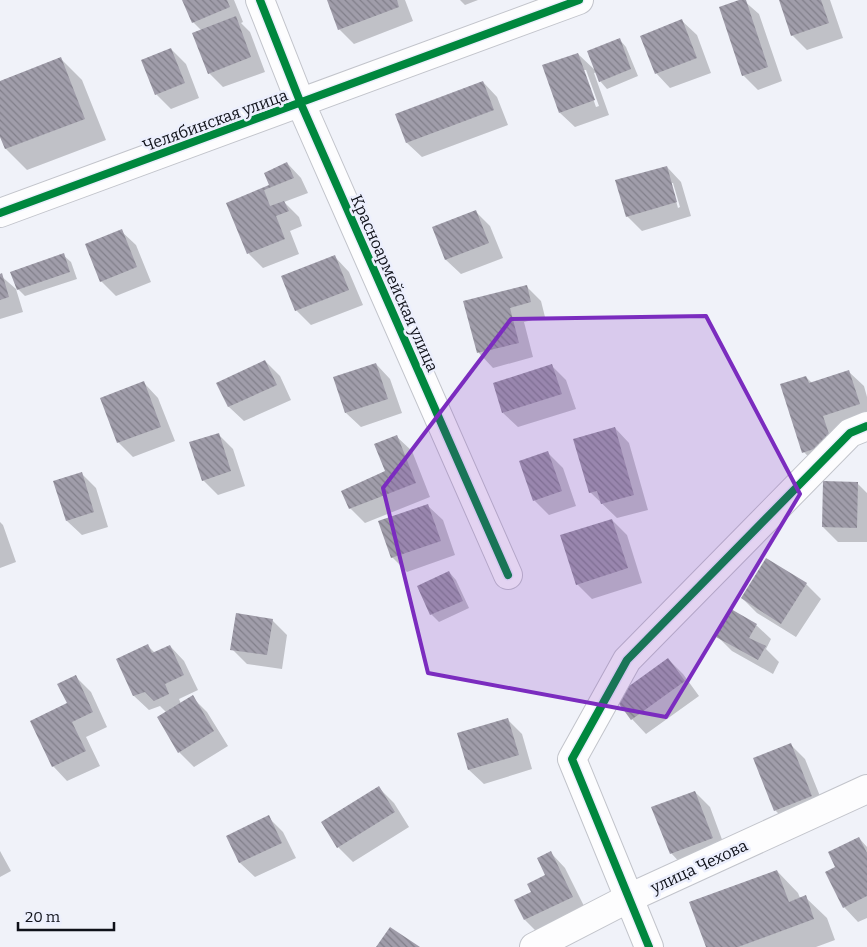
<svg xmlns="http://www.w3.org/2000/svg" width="867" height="947" font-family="Bitter,serif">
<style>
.shadow{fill:#0003;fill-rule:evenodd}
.building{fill:url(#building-back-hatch)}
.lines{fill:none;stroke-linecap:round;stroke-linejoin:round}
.minor-casing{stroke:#c2c4cb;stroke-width:30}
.minor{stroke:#fdfdfe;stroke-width:28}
.cycleway-casing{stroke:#eceffd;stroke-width:11}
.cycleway{stroke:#00873e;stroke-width:8}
.marked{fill:#7b2cbf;fill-opacity:0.2;stroke:#7b2cbf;stroke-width:4;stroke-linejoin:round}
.labels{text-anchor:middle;stroke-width:5;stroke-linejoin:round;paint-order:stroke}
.street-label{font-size:16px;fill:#0f1119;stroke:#eceffd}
</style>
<defs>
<pattern id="building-back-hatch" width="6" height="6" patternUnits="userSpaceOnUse" patternTransform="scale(1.25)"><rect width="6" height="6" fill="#a09daa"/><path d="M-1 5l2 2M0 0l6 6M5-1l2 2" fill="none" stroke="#817f8a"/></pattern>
</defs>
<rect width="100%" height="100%" fill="#f0f2f9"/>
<path class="shadow" d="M184 0H234L243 22 241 23 250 32 265 72 223 87 209 73 201 30 193 22Z
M329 0H405L413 21 354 44 339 29Z
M460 0H478L465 5Z
M743 0 759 14 782 81 758 90 743 75Z
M781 0H830L843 38 807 50 792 35Z
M682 21 697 35 711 73 670 88 656 73Z
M619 39 626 47 638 76 607 89 600 81Z
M171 49 186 64 199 98 171 109 156 94Z
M578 54 597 72 594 73 609 115 575 127 560 113ZM583 70H586L599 106 596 107Z
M61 59 82 80 106 140 27 170 6 149 0 133V82Z
M483 82 497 97 508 125 422 157 407 143 397 115Z
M287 163 301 178 308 193 284 202 299 217 302 226 290 231 299 254 263 268 249 254 228 204 271 186Z
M667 167 681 182 691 216 642 231 627 216ZM671 183H673L680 207 678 208Z
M476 212 490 226 503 258 461 274 446 260 434 228Z
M121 231 136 245 151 282 116 296 101 281Z
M63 255 71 262 77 279 25 296 18 289Z
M335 257 349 272 363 305 311 325 296 310Z
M0 275 16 289 23 312 0 319Z
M526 286 541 301 545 317 524 322 533 357 493 368 479 353 465 302Z
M265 361 280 376 291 400 244 421 229 407 218 383Z
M376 364 390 379 402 413 361 427 346 413Z
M552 366 566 380 576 409 518 427 503 413Z
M849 372 864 386 867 397V421L837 431 846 457 818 467 804 452 806 377 812 383Z
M144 383 158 398 175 441 133 457 118 442Z
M615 428 629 443 648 510 617 518 590 492Z
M219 435 233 449 245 486 218 495 203 480Z
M397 437 412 451 430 497 365 523 350 508 386 472Z
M548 453 563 468 576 506 549 515 534 500Z
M81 473 96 488 108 527 82 535 67 521 55 482Z
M857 483 867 493V542H838L823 527Z
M428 506 443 520 455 555 407 572 392 557Z
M612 520 627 535 642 583 592 599 577 584Z
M0 522 3 525 16 562 0 568Z
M449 572 456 580 469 608 439 622 431 614Z
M806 584 821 599 796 637 757 613 742 598Z
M272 620 287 635 282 669 247 664 232 649Z
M756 625 771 639 766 649 779 662 773 674 732 651 717 636Z
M148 646 155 653 170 646 184 661 198 690 179 699 181 704 192 697 207 712 228 746 194 767 179 752 159 718 167 713 160 706 149 710 134 696 118 659Z
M668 659 683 674 699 696 646 734 632 719Z
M76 677 91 692 107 727 86 737 100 766 67 781 53 766Z
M507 719 522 734 532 769 484 784 469 770Z
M791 745 805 759 826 811 790 825 775 810Z
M379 788 394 803 409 827 353 862 338 847Z
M695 792 710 807 727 853 685 868 671 853Z
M268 817 283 832 296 858 255 877 240 863 228 836Z
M859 838 867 847V918L858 922 844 907Z
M0 851 11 871 0 877Z
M551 853 565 868 587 912 539 934 525 920 532 892 547 876Z
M777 871 798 893 800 898 805 897 827 918 835 940 816 947H707Z"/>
<path class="building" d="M182 0H227L230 7 192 23Z
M327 0H397L399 7 338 30Z
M739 0H746L768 67 742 76 719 7Z
M779 0H821L829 23 791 36Z
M236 16 251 57 208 74 192 33Z
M682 19 697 58 655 74 640 36Z
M620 38 631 69 599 82 587 51Z
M171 48 185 83 155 95 141 60Z
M578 53 595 100 559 113 542 65Z
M61 57 85 119 5 149 0 137V81Z
M483 81 494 110 406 143 395 114Z
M287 162 294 178 264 190 270 206 284 201 289 211 276 216 285 239 247 254 226 203 269 185 264 173Z
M667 166 677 202 626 217 615 180Z
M476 210 489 243 445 260 432 227Z
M122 229 137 267 100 282 85 244Z
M64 253 70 272 17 290 10 272Z
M335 255 349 290 295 311 281 276Z
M2 273 9 297 0 300V274Z
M527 285 531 302 510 308 519 343 477 353 463 301Z
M265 360 277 385 228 407 216 383Z
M376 363 388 399 345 413 333 377Z
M552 364 562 394 502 413 493 383Z
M849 370 860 404 823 416 832 443 802 453 780 384 806 376 809 383Z
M144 381 161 427 117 443 100 398Z
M615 427 634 495 601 504 597 491 589 493 573 439Z
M219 433 231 471 202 481 189 442Z
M397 435 416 483 349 509 341 491 385 471 374 444Z
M548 451 562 491 533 501 519 461Z
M82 472 94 512 66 521 53 481Z
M823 481 858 482 857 528 822 527Z
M428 504 441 541 391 558 378 521Z
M612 519 628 568 576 585 560 535Z
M766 558 807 583 781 624 741 598Z
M449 571 463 601 430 615 417 586Z
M731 609 757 624 749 638 766 646 758 660 716 637Z
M236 613 273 619 267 655 230 650Z
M148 644 152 653 170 645 184 675 165 684 169 694 154 701 145 692 133 696 116 659Z
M668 658 685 681 631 720 614 697Z
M76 675 93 712 72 722 86 751 52 767 30 721 67 703 57 684Z
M193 695 214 731 178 753 157 717Z
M508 718 519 755 468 770 457 733Z
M791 743 812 796 774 811 753 758Z
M379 786 395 812 337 848 321 822Z
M695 791 713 838 670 854 651 807Z
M269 815 282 843 239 863 226 836Z
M859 837 867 853V896L843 908 825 872 835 867 828 852Z
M551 851 573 897 524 920 514 900 531 892 527 884 545 875 537 858Z
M777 870 789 902 806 895 814 919 738 947H706L689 902Z
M390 927 420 947H376Z"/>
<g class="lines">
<defs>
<path id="minor" d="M260 0 301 104 508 575
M0 213 579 0
M534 947 629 898 867 789
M649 947 572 759 627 660 850 433 867 426"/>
</defs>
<use href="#minor" class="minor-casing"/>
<use href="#minor" class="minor"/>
<defs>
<path id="cycleway" d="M260 0 301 104 508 575
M0 213 579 0
M649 947 572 759 627 660 850 433 867 426"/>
</defs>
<use href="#cycleway" class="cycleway-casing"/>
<use href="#cycleway" class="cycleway"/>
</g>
<path class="marked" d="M706 316 800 494 666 717 428 673 383 488 511 319Z"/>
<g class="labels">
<g class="street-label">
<text transform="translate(215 120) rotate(-20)" y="6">Челябинская улица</text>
<text transform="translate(395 283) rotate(66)" y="6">Красноармейская улица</text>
<text transform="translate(699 866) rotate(-25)" y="6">улица Чехова</text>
</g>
</g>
<path d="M18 922v8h96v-8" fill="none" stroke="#0f1119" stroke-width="2.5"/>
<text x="25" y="922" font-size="15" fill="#0f1119" stroke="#eceffd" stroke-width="4" paint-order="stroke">20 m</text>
</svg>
